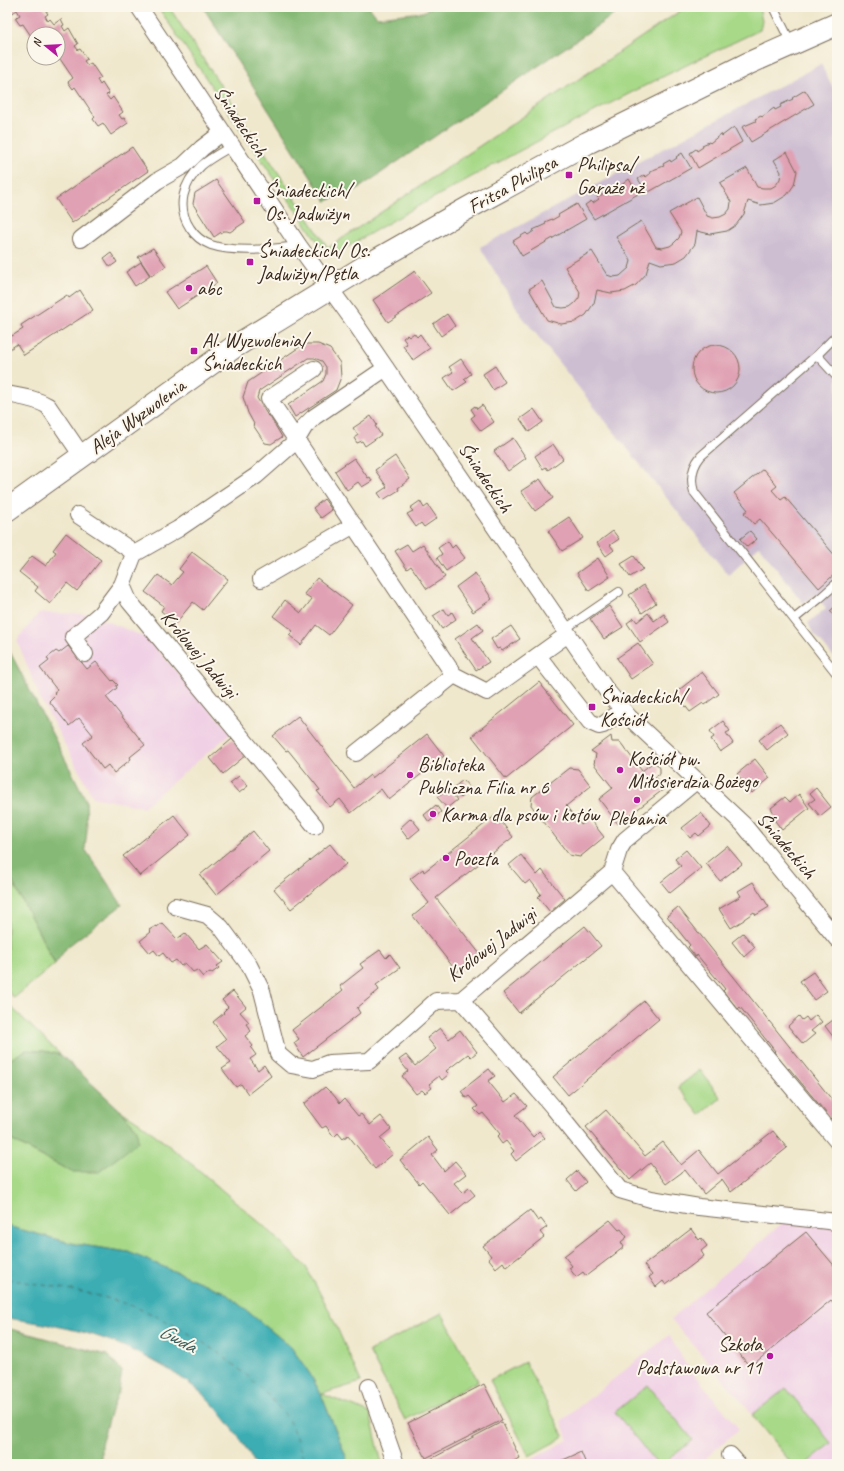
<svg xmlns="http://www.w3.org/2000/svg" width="844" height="1471" font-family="Caveat,sans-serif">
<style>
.built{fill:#f0d0e5}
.industrial{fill:#cebed2}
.green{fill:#a7d988;stroke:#718253}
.forest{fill:#85b974;stroke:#607249}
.water{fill:#3badb3;stroke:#3b6c68}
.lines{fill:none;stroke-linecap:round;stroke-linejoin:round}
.ferry{stroke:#3b5e5a;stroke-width:1;stroke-dasharray:5 4;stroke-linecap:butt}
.building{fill:#e0a1b4}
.lane-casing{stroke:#7a6c5b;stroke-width:10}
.street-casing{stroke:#7a6c5b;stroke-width:18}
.secondary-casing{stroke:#7a6c5b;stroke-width:24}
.lane{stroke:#fff;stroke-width:8}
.street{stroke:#fff;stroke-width:16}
.secondary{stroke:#fff;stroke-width:22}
.poi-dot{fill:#b5179e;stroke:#fbf7ec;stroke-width:1.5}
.labels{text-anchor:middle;stroke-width:4;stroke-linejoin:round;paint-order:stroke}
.street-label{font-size:20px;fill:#3b2a1e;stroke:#fbf7ec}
.poi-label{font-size:20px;fill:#3b2a1e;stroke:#fbf7ec;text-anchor:start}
.water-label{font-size:21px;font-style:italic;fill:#3b5e5a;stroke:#fbf7ec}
</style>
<rect width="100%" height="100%" fill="#fbf7ec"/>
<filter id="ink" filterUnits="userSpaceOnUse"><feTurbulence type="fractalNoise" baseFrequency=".025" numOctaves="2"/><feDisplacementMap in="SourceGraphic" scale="8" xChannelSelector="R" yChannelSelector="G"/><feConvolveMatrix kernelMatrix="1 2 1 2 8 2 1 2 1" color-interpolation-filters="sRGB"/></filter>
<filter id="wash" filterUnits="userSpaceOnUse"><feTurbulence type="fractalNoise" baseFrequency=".012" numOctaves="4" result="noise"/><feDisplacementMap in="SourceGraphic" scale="16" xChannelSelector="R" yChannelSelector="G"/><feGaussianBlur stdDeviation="0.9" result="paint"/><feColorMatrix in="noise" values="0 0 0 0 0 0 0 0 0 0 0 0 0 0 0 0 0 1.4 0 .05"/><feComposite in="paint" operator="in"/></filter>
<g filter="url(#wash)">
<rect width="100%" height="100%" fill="#f0e8cd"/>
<path class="built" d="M39 613 90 614 147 638 231 733 143 807 93 797 40 698 17 640Z
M786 1220 837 1226V1464H792L735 1393 671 1319Z
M669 1335 685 1363 739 1429 699 1464H523L568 1440 561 1421Z"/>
<path class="industrial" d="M821 64 837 96V661L812 631 808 623 826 608 819 599 815 595 803 603 759 546 728 575 521 315 480 247Z"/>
<path class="green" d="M158 7H169L328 248 686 7H759L762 21 760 30C650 81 542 138 435 197 401 215 368 235 335 254L327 255 249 142Z
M7 871 55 964 14 998 7 990Z
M7 1003 61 1055 44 1051 26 1050 7 1061Z
M700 1070 721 1098 700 1115 678 1087Z
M120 1110 143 1125 200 1171 273 1234 306 1267 331 1314 361 1382 322 1394 370 1413 382 1464H348L345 1454 321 1394 310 1374 291 1347 224 1292 128 1252 75 1244 7 1226V1138L72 1172 137 1129Z
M442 1313 478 1381 405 1420 369 1351Z
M525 1362 564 1437 529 1456 490 1380Z
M648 1385 693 1440 663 1464H657L615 1412Z
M786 1388 831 1443 806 1464H792L752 1415Z"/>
<path class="forest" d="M203 7H369L377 17 423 12 432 7H625L356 190 326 201Z
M7 646 86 800 87 830 85 849 122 905 67 947 55 964 7 871Z
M26 1050 44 1051 61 1055 120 1110 137 1129 138 1142 99 1172H72L7 1138V1061Z
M7 1328 107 1355 122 1371 119 1391 110 1413 101 1444V1464H7Z"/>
<path class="water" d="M7 1226 75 1244 128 1252 224 1292 291 1347 310 1374 321 1394 345 1454 348 1464H255C250 1453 242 1443 236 1433 227 1422 219 1410 209 1400 185 1376 137 1350 105 1339 74 1328 40 1323 7 1318Z"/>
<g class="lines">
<path class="ferry" d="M7 1279C46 1286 85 1290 123 1303 178 1320 251 1370 286 1416 292 1425 302 1453 305 1464"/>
</g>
<g id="blocks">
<path class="building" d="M7 7H43L48 14 45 16 48 21 50 19 54 24 61 19 64 25 62 26 65 31 69 28 78 44 75 46 78 50 80 49 87 59 84 61 87 65 91 63 101 78 97 80 100 85 102 83 109 94 106 95 110 100 113 97 123 112 119 115 122 119 124 118 128 123 111 135 103 123 98 126 93 119 95 117 75 87 73 89 68 82 73 78 58 56V34H34L33 39 23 24 20 25 15 18 20 15 17 10 11 14 10 11 7 13Z
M805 90 814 104 751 142 742 127 756 121 755 119 761 116 762 117 774 108 775 110 781 107 780 105 793 99 792 98Z
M734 127 742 142 698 168 690 153 696 149 697 151 703 147 702 145 709 142 710 143 721 134 722 136Z
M132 147 148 171 72 223 56 199Z
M787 152 797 171 794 185 787 195 774 203 761 205 748 201 744 214 736 225 727 231 710 234 697 231 695 244 686 256 676 262 661 264 650 260 646 274 636 285 625 291 611 293 597 290 594 303 586 315 575 322 561 324 547 320 529 289 542 281 556 307 563 308 570 307 575 303 579 298 580 292 565 267 592 251 607 275 613 277 620 276 629 268 631 261 616 237 641 221 656 247 662 248 670 246 674 243 679 238 681 232 669 213 697 197 707 216 713 218 720 217 726 214 730 209 731 202 720 183 747 168 757 187 763 188H771L776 185 780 179 781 172 774 160Z
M682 153 691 168 647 193 638 179 644 175 646 177 651 173 650 171 664 166 663 164 670 160 671 162 677 158 676 157Z
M629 179 638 194 594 219 585 205 591 201 593 203 599 199 597 197 604 194 605 195 617 186 618 188Z
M216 180 245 222 230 232 227 231H223L214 237 193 204 195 193Z
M577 204 586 219 522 256 513 241 526 233 528 235 534 231 533 230 546 224 545 222 552 219V220L559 216 558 215Z
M153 248 166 266 151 276 138 257Z
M111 253 117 262 110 267 104 258Z
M141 262 150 276 135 286 126 272Z
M206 266 217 283 177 309 165 292Z
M415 271 431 293 388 322 373 300Z
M80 290 93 310 24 355 17 344 7 351V329L12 336 23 329 21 325 67 295 69 298Z
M447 314 455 326 441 336 433 324Z
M414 333 417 337 420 334 430 348 413 360 403 346 407 344 403 338 407 335 409 337Z
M304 344H318L330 349 340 363 341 377 336 390 295 417 288 405 323 381 326 374V367L322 361 314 358H308L259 391 257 398 268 416 269 415 282 437 271 444 265 443 253 425 254 424 248 413 243 397 248 382Z
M692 369a24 24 0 1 1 48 0a24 24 0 1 1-48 0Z
M461 359 471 374 464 379 467 382 453 391 444 378 453 372 449 367Z
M495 366 505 382 493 390 483 374Z
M482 405 494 422 481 431 471 418 475 415 471 409 475 406 477 409Z
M534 409 543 422 529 432 520 419Z
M371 416 377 425 375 426 381 435 365 446 362 441 357 443 354 438 358 435 353 428Z
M513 438 526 458 508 471 494 451Z
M553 444 563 459 548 470 546 467 543 469 535 456Z
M395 456 410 479 398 488 399 490 383 500 378 493 387 487 375 470Z
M354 458 368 478 370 477 372 481 362 487 358 482 347 490 335 471Z
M763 469 777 486 772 490 781 500 785 497 837 558V572L819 588 760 519 754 524 744 513 748 510 734 493Z
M540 479 553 498 535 511 521 491Z
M324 499 332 510 321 518 313 508Z
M420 501 424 508 428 505 437 518 424 527 421 523 416 527 407 514 413 511 410 508Z
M569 517 583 538 562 551 548 531Z
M613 531 619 539 610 545 614 550 606 556 597 543Z
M750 531 757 539 747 547 740 539Z
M66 533 101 560 77 591 67 583 50 604 35 591 38 587 19 572 32 556 46 566 56 552 53 550Z
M448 541 452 548 455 545 465 558 446 571 437 558 442 554 438 548Z
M407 544 412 551 423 544 445 577 427 589 411 566 407 569 395 551Z
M192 552 228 579 203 610 193 602 176 623 161 611 164 606 145 592 158 575 172 585 183 572 179 569Z
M634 556 643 569 630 577 621 564Z
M598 558 610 577 589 591 577 573Z
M475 573 492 599 473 612 456 587Z
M317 578 352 605 329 635 316 625 301 645 289 635 293 631 273 616 285 600 301 613 312 599 304 594Z
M644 585 656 603 642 613 629 595Z
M837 605V619L830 611Z
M609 606 623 627 604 639 590 619Z
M444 609 448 615 452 612 456 619 442 629 433 616Z
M648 613 654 621 664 614 669 622 640 642 627 623 634 618 637 622Z
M478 623 483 630 472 638 489 662 476 670 455 639Z
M511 626 520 639 502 651 500 648 497 649 491 639Z
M638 643 653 664 631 679 617 658Z
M68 646 87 669 96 662 112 681 113 680 118 685 116 686 117 688 106 697 145 745 130 757 131 759 114 773 108 765 103 769 83 743 93 735 79 718 69 726 49 701 56 694 54 692 57 690 40 668 49 661 47 658 56 651 59 653Z
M702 672 719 694 704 705 703 703 690 712 675 693Z
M539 682 573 725 506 779 472 736Z
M298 716 354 788 370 775 372 778 427 734 444 756 389 800 381 789 351 813 340 799 330 807 317 791 320 790 313 781 288 750 286 751 273 736Z
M723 721 730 731 726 733 733 743 720 752 711 739 714 737 710 731Z
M780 723 788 733 767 750 759 740Z
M611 736 612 742H620L642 771 652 763 657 764 660 768V774L655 777 664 789 618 824 599 799 613 788 594 764 596 754 591 751Z
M232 739 246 755 223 774 210 758Z
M755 759 770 778 752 793 737 774Z
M569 768 578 769 591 786 566 806 581 825 589 818 604 837 580 857 569 855 531 805 532 797Z
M239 776 248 786 239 793 230 783Z
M463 780 471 789 461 798 453 788Z
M448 788 457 800 447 808 437 797Z
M816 788 831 807 820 816 809 803 815 799 810 793Z
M799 794 809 808 782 830 772 817 775 815 771 808 785 797 790 802Z
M436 805 441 812 429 822 424 815Z
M701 813 711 826 699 836 696 833 690 838 682 828Z
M174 815 190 835 140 876 123 856Z
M496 815 513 837 436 898 480 954 457 972 413 916 429 903 410 879 423 869 424 872Z
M411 818 420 829 408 839 400 828Z
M253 831 269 851 216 895 200 875Z
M330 844 346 864 291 909 274 889Z
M727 846 742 864 720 881 706 863Z
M686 850 701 868 670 893 661 882 681 866 675 859Z
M521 855 537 875 542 870 565 899 550 912 538 897 541 894 530 880 525 884 509 865Z
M753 882 769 907 756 915 754 912 744 919V920L731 928 719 909 741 896 738 891Z
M678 907 837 1106V1114L831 1119 789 1068 788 1070 774 1052 775 1051 740 1007 738 1009 723 991 725 989 697 955 696 957 688 947 690 945 667 916Z
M162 923 177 939 185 933 199 949 207 944 223 962 217 966 219 968 212 973 210 972 203 977 197 970 193 972 185 963 181 966 176 960 171 963 163 953 159 956 154 950 150 953 140 941 151 932 149 930 156 926 157 927Z
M585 926 601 946 519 1013 503 993Z
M743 933 755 947 744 957 732 942Z
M380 950 386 958 390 954 400 968 376 985 379 990 357 1008 360 1013 303 1057 294 1043 299 1039 292 1030 343 990 340 986 363 968 360 964Z
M813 972 827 991 814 1000 800 981Z
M233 991 246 1007 240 1012 249 1022 246 1024 251 1031 245 1036 253 1046 251 1048 256 1055 250 1059 258 1070 264 1065 271 1076 248 1094 241 1084 236 1087 222 1069 231 1063 217 1046 226 1039 213 1022 224 1013 223 1012 228 1007 222 1000Z
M644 1001 659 1019 568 1095 553 1077Z
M816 1015 822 1022 811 1031 815 1034 803 1044 788 1026 799 1016 802 1020 806 1017 809 1021Z
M837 1017V1042L825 1026Z
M440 1028 449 1039 460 1030 477 1052 471 1057 468 1054 446 1071 449 1074 442 1080 439 1076 429 1084 432 1088 425 1093 422 1090 416 1094 402 1076 408 1071 399 1060 406 1055 415 1066 436 1049 427 1038Z
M489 1069 495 1076 488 1081 492 1086 505 1102 516 1094 527 1106 515 1115 533 1137 539 1131 545 1138 516 1161 511 1154 514 1151 506 1141 502 1144 497 1137 500 1134 483 1113 480 1115 474 1109 478 1106 469 1096 466 1098 461 1091Z
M325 1087 330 1092H331L340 1103 344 1099 358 1116 361 1114 370 1125 381 1116 391 1129 380 1138 393 1154 375 1169 348 1135 343 1139 338 1133 334 1137 326 1126 322 1128 304 1104Z
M606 1110 645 1156 663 1142 681 1165 699 1150 718 1174 773 1131 787 1148 731 1192 722 1179 704 1194 685 1170 666 1184 650 1163 630 1180 586 1127Z
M428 1137 438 1150 432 1155 444 1171 455 1161 466 1174 454 1183 463 1193 469 1188 475 1195 450 1215 422 1181 419 1184 400 1160Z
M577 1171 586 1182 576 1191 567 1180Z
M530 1210 538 1221 541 1219 547 1227 540 1232 544 1237 506 1267 503 1262 496 1268 489 1259 491 1256 483 1246Z
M610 1220 619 1230 621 1229 627 1237 621 1242 624 1247 586 1276 583 1272 576 1277 569 1268 572 1266 564 1256Z
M691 1229 699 1240 701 1238 707 1246 701 1251 704 1256 666 1285 663 1281 656 1287 649 1277 652 1275 644 1265Z
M806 1232 837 1269V1307L831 1300 750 1367 706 1312Z
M484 1384 502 1420 426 1458 408 1423Z
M502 1422 520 1458 508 1464H429L427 1461Z
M581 1452 586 1464H554Z"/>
</g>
</g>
<g filter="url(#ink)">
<use href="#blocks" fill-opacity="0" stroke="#7a6c5b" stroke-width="1"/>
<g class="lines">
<defs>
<path id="lane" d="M773 7 791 43
M232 146C222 152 210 158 201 166 183 183 176 207 190 228 195 236 203 242 211 245 234 253 275 249 299 246
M837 335 817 355 701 456C692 467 690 479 694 492L837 674
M817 355 837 377
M794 619 819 599 837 583
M565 629 619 592"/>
<path id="street" d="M139 7 299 246 355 323 607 691 629 717 743 824 837 939
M81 239 157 181 183 166 202 148 223 132
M314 369 269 399 454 675 487 692 568 634
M7 394C21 397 35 398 48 406L82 456
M78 515 129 549 134 554 122 585 129 601 315 826
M134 554 178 529 256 476 296 441 305 426 314 417 386 368
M261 579 354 525
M85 654 73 637 101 613 122 585
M538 656 590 722 599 726 603 725 623 710
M356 753 454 675
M612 872 837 1141
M175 906 207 915 221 927 249 965 262 991 278 1054 291 1065 313 1069 329 1063 369 1061 436 1001 461 1000 612 872 619 850 625 840 697 780
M461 1000 553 1107 620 1190 651 1199 699 1207 837 1222
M369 1387 396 1464
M730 1455 738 1464"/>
<path id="secondary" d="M7 510 234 347 366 266 468 208 587 143 747 64 837 24"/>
</defs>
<use href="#lane" class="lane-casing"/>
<use href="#street" class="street-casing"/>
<use href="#secondary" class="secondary-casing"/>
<use href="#lane" class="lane"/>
<use href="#street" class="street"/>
<use href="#secondary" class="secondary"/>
</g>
</g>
<g class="poi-dot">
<rect x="565" y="171" width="8" height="8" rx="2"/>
<rect x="253" y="197" width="8" height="8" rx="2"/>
<rect x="246" y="258" width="8" height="8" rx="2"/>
<circle cx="189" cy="288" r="4"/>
<rect x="190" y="347" width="8" height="8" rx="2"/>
<rect x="588" y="703" width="8" height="8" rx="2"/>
<circle cx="620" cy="770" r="4"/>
<circle cx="410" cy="775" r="4"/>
<circle cx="637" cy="800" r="4"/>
<circle cx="433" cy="814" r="4"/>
<circle cx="446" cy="858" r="4"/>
<circle cx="770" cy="1356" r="4"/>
</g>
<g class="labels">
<g class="street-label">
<text transform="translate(241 121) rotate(56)" y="7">Śniadeckich</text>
<text transform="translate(512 184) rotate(-29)" y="7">Fritsa Philipsa</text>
<text transform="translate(137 416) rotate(-36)" y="7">Aleja Wyzwolenia</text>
<text transform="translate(486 477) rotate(56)" y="7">Śniadeckich</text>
<text transform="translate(200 654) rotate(50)" y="7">Królowej Jadwigi</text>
<text transform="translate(787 845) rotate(50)" y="7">Śniadeckich</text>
<text transform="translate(491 944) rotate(-38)" y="7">Królowej Jadwigi</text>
</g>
<g class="poi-label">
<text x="577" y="171">Philipsa/<tspan x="577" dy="23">Garaże nż</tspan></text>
<text x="265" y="197">Śniadeckich/<tspan x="265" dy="23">Os. Jadwiżyn</tspan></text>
<text x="258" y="257">Śniadeckich/ Os.<tspan x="258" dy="23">Jadwiżyn/Pętla</tspan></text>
<text x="197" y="295">abc</text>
<text x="202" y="347">Al. Wyzwolenia/<tspan x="202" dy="23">Śniadeckich</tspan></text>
<text x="600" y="703">Śniadeckich/<tspan x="600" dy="23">Kościół</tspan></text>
<text x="628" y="765">Kościół pw.<tspan x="628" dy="23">Miłosierdzia Bożego</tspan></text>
<text x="418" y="771">Biblioteka<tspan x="418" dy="23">Publiczna Filia nr 6</tspan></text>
<text x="441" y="821">Karma dla psów i kotów</text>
<text x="637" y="825" text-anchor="middle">Plebania</text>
<text x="454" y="865">Poczta</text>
<text x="762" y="1351" text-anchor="end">Szkoła<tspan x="762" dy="23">Podstawowa nr 11</tspan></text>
</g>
<g class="water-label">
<text transform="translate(178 1338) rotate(28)" y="7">Gwda</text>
</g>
</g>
<rect width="844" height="1471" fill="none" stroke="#fbf7ec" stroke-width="24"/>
<g transform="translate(46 46) rotate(288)"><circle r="19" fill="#fbf7ec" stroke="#aea59a"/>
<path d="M0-3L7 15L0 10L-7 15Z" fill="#b5179e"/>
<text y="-6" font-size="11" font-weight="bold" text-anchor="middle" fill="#3b2a1e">N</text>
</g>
</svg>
